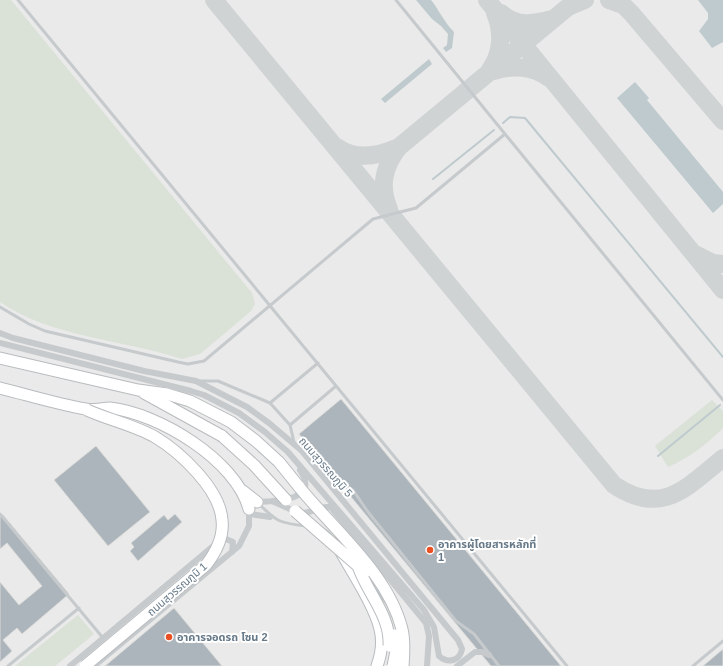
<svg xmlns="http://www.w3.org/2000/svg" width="723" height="666" font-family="Helvetica,'Noto Sans Thai',sans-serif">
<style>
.built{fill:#e9eae9}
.green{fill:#dae1d7}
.water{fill:#bfcace}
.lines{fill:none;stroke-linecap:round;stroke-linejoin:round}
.stream{stroke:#bfcace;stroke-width:2}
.taxiway{stroke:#d0d3d4;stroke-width:18}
.building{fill:#acb5bb;stroke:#dadad8}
.highway-casing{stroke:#b8bcbf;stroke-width:13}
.lane{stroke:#c6cacd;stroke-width:3}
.street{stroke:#c6cacd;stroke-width:6}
.highway{stroke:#fff;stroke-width:11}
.highway-bridge-casing{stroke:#b8bcbf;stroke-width:13;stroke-linecap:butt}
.highway-bridge{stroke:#fff;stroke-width:11}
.poi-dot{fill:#ea5024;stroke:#fff;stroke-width:1.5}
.labels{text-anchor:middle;stroke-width:4;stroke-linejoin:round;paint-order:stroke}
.street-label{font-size:11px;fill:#667988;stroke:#fff}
.poi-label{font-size:11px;font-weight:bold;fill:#667988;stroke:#fff;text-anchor:start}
</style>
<rect width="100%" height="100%" fill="#f9f9f6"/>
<path class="built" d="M0 0H723V666H0Z"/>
<path class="green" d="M0 0H11L252 293 255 304 251 311 200 354 182 359C122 339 53 338 0 302Z
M712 400 723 411V428C707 444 689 458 668 467L655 446Z
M78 615 94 634 55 666H15Z"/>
<path class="water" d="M416 0H431C439 10 444 22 454 32L452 48 446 52 443 48 447 45 448 34 441 26 432 19Z
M698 0H723V42L712 48 699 31 708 19V13Z
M429 59 432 64 385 103 381 99Z
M635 82 649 98 647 100 723 192V204L713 213 617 98Z"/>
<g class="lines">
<path class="stream" d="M503 123 510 117 525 118 723 357
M433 179 494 130
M658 456 720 405"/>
<path class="taxiway" d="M214 0 614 485C662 517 686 488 723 458
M487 0 723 290
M609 0 623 5 632 14 723 121
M501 13C517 27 534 24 552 19
M490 70C502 53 503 32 495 13
M494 71C512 65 533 66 549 78
M337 147C356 161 379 156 399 147
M389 209C379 186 384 166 399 147L568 7 585 0
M695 254 713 263 723 264"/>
</g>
<path class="building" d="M341 399 561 666H491L299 434Z
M96 446 150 512 108 546 54 480Z
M175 514 182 522 138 561 130 551 134 547 131 543 164 515 168 520Z
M3 515 69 594 22 634 17 628 3 640 12 651 0 662V582L19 605 42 586 7 543 0 549V517Z
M174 608 222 666H105Z
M723 649V666H703Z"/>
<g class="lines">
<defs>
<path id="highway" d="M0 358 138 390 167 394 190 401 231 422 256 441 279 462 300 488
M0 388C28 395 57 404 86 409 93 411 102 408 110 408 158 413 236 460 249 509
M144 393 222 436
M243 491 257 502
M341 552C353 573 375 607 380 629 383 641 381 655 377 666"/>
</defs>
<use href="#highway" class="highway-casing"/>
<path class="lane" d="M18 0 567 666
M396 0 505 134
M0 307 29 324 45 331 178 362 188 364 204 361 373 219 416 208 505 134 723 400
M198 381H218L270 403 290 425 294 442
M270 403 318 363
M290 425 336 386
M329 482 346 486 353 490 368 512 456 621 474 634 499 666
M258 503C277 522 279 523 306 526
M0 514 103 638
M320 527 328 532 335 540
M374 588 388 605
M8 666 79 608
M693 666 723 641"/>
<path class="street" d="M0 333 13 338 144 371 196 381 247 407 269 423 302 451 458 640 462 649C460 661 448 664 439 656L434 627 424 610 288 452 265 432 239 413 204 395 191 391 0 343
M272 501 301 514 326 507H330L333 510 426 623 429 636 427 666
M257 502C275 501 321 501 300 470
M250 514 270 517
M70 666 218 542 226 539 233 542 232 552
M94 666 239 546 249 526V509
M457 666 475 652H483L489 655"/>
<use href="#highway" class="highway"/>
<defs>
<path id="highway-bridge" d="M222 436 254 465 286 500
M300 488C335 531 388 574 402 629 405 641 404 654 403 666
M295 511 365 572
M358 566C367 593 391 616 389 646
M85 666 206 565C216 552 224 536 222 520 220 489 180 452 155 437 134 425 109 420 87 410
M393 666 397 646 395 635"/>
</defs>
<use href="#highway-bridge" class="highway-bridge-casing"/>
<use href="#highway-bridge" class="highway-bridge"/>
</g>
<g class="poi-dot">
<circle cx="430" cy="550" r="4"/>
<circle cx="169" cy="637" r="4"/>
</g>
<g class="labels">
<g class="street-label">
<text transform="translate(326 467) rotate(49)" y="4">ถนนสุวรรณภูมิ 5</text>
<text transform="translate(177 589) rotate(-41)" y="4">ถนนสุวรรณภูมิ 1</text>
</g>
<g class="poi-label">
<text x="438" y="548">อาคารผู้โดยสารหลักที่<tspan x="438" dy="13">1</tspan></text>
<text x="177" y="641">อาคารจอดรถ โซน 2</text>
</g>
</g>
</svg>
